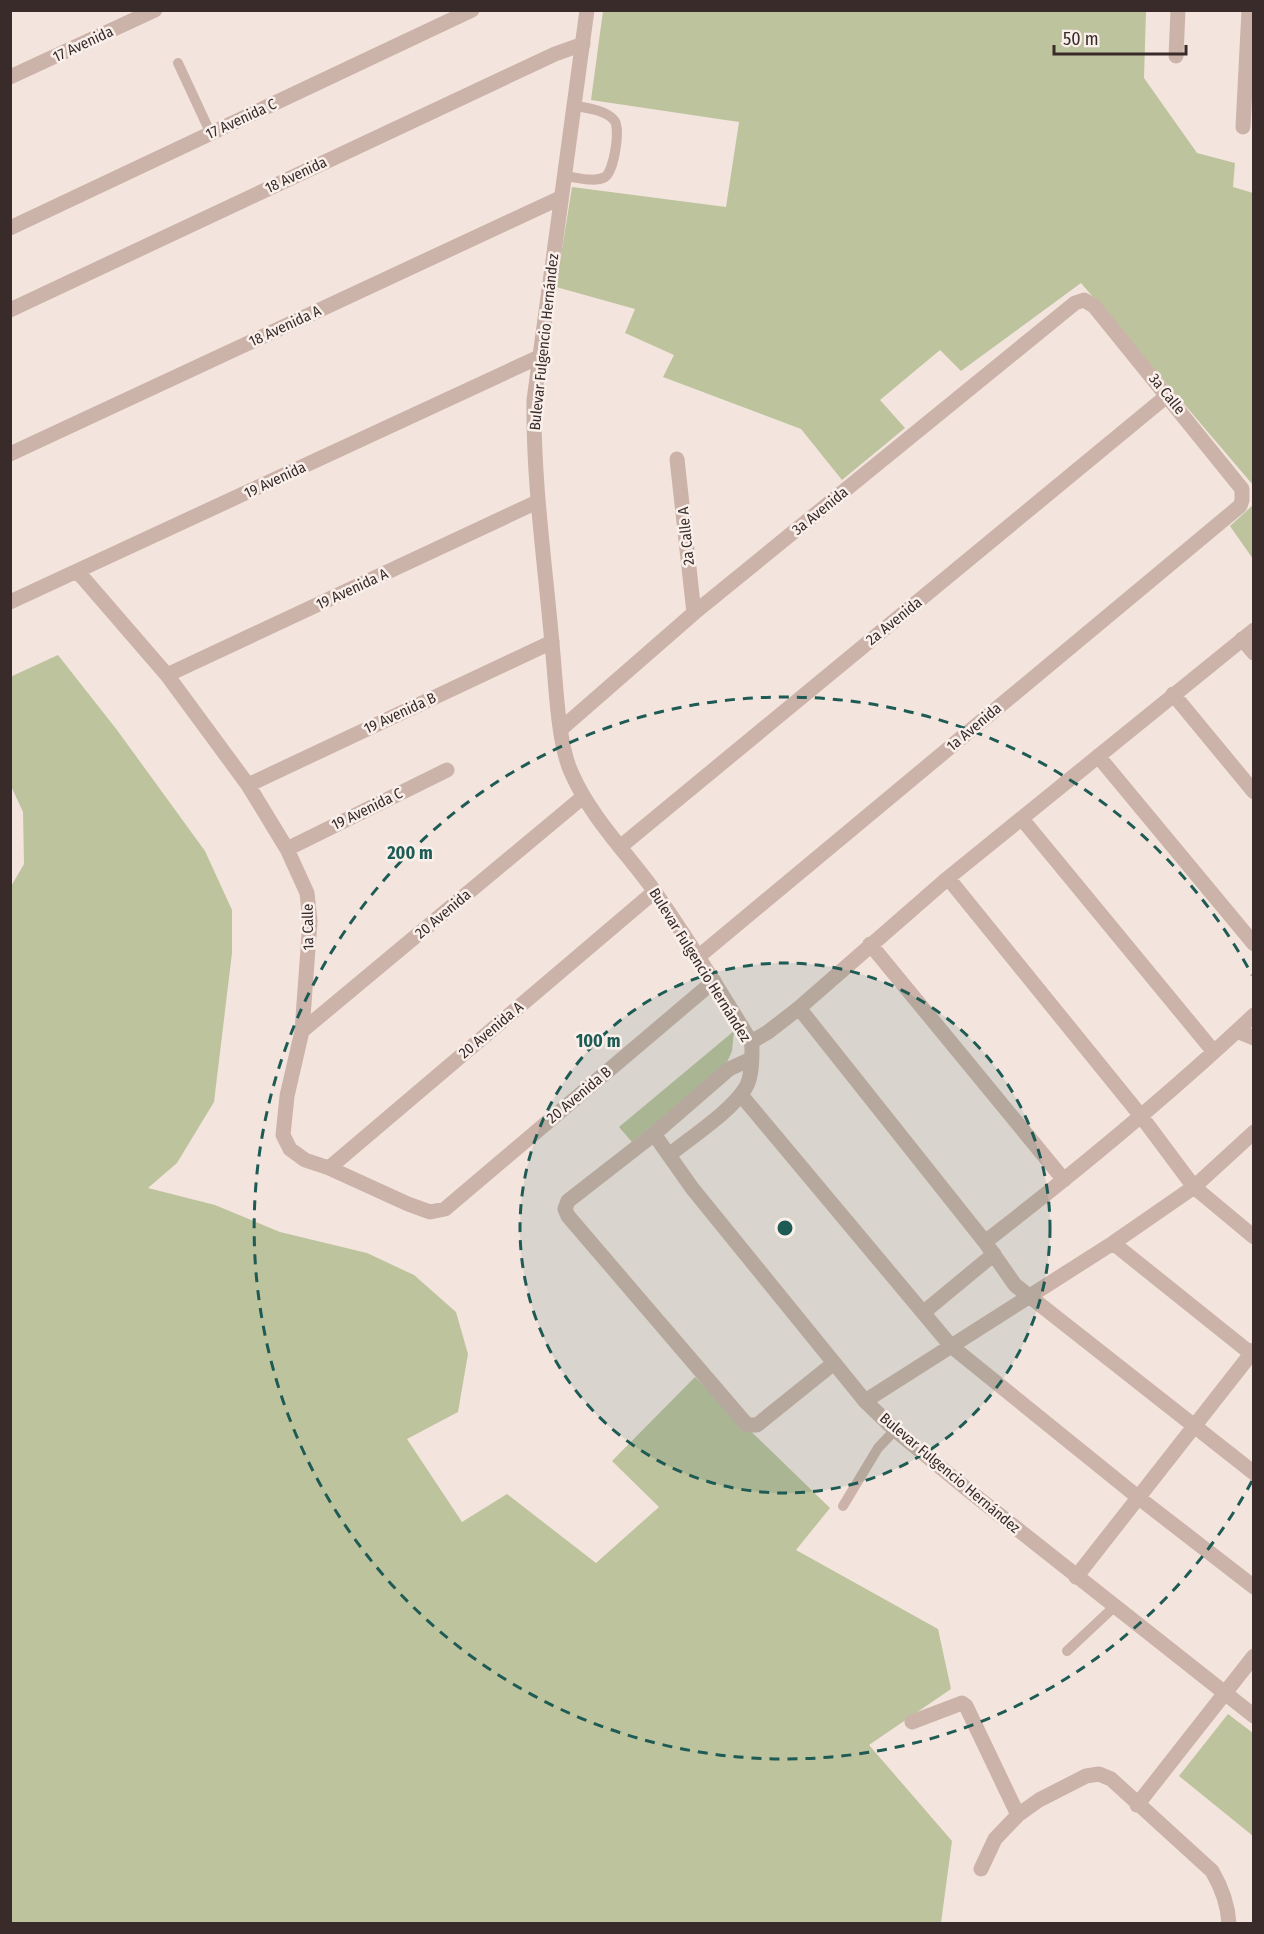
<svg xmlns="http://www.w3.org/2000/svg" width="1264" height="1934" font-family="'Fira Sans Condensed',sans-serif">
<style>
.green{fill:#bdc39d}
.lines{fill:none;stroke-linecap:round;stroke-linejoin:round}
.service{stroke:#ccb3a9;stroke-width:10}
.minor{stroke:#ccb3a9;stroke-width:15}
.tertiary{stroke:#ccb3a9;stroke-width:15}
.ring{fill:none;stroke:#1e5b54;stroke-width:3;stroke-dasharray:10 8}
.labels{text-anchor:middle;stroke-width:5;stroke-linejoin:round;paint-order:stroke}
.street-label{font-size:15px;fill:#392b29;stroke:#faf0eb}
.centre{fill:#1e5b54;stroke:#faf0eb;stroke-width:3}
.ring-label{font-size:18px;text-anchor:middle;font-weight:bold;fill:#1e5b54;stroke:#faf0eb;stroke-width:5;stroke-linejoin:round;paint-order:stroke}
</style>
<rect width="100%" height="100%" fill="#f3e5de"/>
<path class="green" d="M603 11H1146L1144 78 1197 153 1235 163 1233 187 1253 193V485L1081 283 961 371 940 350 880 400 905 428 842 480 801 429 663 377 674 355 625 333 635 309 556 287 572 187 726 207 739 122 591 100Z
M1253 505V559L1230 526Z
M58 655 117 730 205 851 232 910V953L214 1102 177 1163 148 1188 215 1205 280 1232 367 1253 414 1275 456 1312 468 1354 458 1412 407 1439 462 1522 507 1494 596 1563 659 1507 612 1461 695 1377 830 1508 796 1550 938 1629 951 1689 869 1745 952 1841 941 1923H11L10 888 24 864 23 812 11 786 10 677Z
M734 1031 732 1051 724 1069 632 1142 619 1127Z
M1228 1714 1253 1733V1836L1179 1776Z"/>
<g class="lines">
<path class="service" d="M178 63 211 134
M564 176C576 177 594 183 605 177 614 171 621 128 614 120 605 110 587 108 575 106
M843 1506 878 1448 895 1430
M1067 1651 1114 1607"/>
<path class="minor" d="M1176 56 1178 10
M10 77 155 10
M1243 127 1249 10
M10 228 472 10
M10 310 555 54 583 44
M10 454 560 198
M677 459 694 613
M78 572 167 675 248 785 287 849 307 893 310 921 302 1031 287 1096 283 1135 290 1149 305 1160 329 1168 408 1204 430 1212 445 1209 714 981
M10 602 539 357
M1242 639 1254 653
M167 675 537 502
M1173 694 1254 792
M561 729 694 613 1075 303 1084 300 1094 306 1242 489V500L1240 506 698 957
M1098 756 1254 944
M248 785 552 642
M1022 819 1214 1052
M620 847 1168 395
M287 849 447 770
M948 878 1141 1116 1194 1187 1254 1237
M870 944 1064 1180
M799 1008 985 1242 1015 1285 1254 1473
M302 1031 583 797
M1237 1031 1254 1038
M751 1042 768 1032 799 1008 948 878 1254 630
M741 1095 951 1346 1139 1498 1254 1587
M654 1134 568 1201 565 1209 568 1216 747 1425H757L834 1363
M329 1168 654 892
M985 1242C1078 1170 1168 1096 1254 1015
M1113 1243 1254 1356
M924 1312 994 1254
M865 1401 1113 1243 1194 1187 1254 1132
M1076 1577 1254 1350
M912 1722 962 1703 966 1706 1018 1815
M1137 1805 1254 1656
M981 1869 995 1839 1018 1815 1039 1800 1086 1776 1099 1774 1111 1779 1212 1871C1222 1888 1228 1904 1229 1924"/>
<path class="tertiary" d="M587 10 534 400C533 482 545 563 552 644 556 680 557 743 572 774 590 815 623 849 650 885 686 936 719 989 751 1042L752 1046C752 1058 752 1077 746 1087 733 1110 690 1138 669 1155
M751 1059 729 1069 654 1134 692 1188 865 1401 895 1430 968 1490 1254 1716"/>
</g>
<circle cx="785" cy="1228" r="265" fill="#1e5b54" fill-opacity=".12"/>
<g class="ring">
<circle cx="785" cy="1228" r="265"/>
<path d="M1252 1481A531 531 0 1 1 1252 975"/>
</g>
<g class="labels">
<g class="street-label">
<text transform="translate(83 44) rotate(-25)" y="5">17 Avenida</text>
<text transform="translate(241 119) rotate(-25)" y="5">17 Avenida C</text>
<text transform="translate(296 175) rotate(-25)" y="5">18 Avenida</text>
<text transform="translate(285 326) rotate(-25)" y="5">18 Avenida A</text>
<text transform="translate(544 342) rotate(-84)" y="5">Bulevar Fulgencio Hernández</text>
<text transform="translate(1167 394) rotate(51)" y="5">3a Calle</text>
<text transform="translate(275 480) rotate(-25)" y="5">19 Avenida</text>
<text transform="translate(820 511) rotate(-39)" y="5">3a Avenida</text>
<text transform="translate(686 536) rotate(-96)" y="5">2a Calle A</text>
<text transform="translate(352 589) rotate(-25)" y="5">19 Avenida A</text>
<text transform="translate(894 621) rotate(-39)" y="5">2a Avenida</text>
<text transform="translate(400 713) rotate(-25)" y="5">19 Avenida B</text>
<text transform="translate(974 727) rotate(-40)" y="5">1a Avenida</text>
<text transform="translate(367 809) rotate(-26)" y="5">19 Avenida C</text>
<text transform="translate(443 914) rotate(-40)" y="5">20 Avenida</text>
<text transform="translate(308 927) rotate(-91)" y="5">1a Calle</text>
<text transform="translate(700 965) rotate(58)" y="5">Bulevar Fulgencio Hernández</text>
<text transform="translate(491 1030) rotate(-40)" y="5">20 Avenida A</text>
<text transform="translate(579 1095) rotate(-40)" y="5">20 Avenida B</text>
<text transform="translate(950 1473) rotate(40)" y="5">Bulevar Fulgencio Hernández</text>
</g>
</g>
<circle cx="785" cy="1228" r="9" class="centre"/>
<g class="ring-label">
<text x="410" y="859">200 m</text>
<text x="598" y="1047">100 m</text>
</g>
<rect width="1264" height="1934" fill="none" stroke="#392b29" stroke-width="24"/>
<path d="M1054 45v9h132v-9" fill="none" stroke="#392b29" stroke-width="3"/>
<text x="1063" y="45" font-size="18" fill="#392b29" stroke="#faf0eb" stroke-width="4.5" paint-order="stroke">50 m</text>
</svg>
